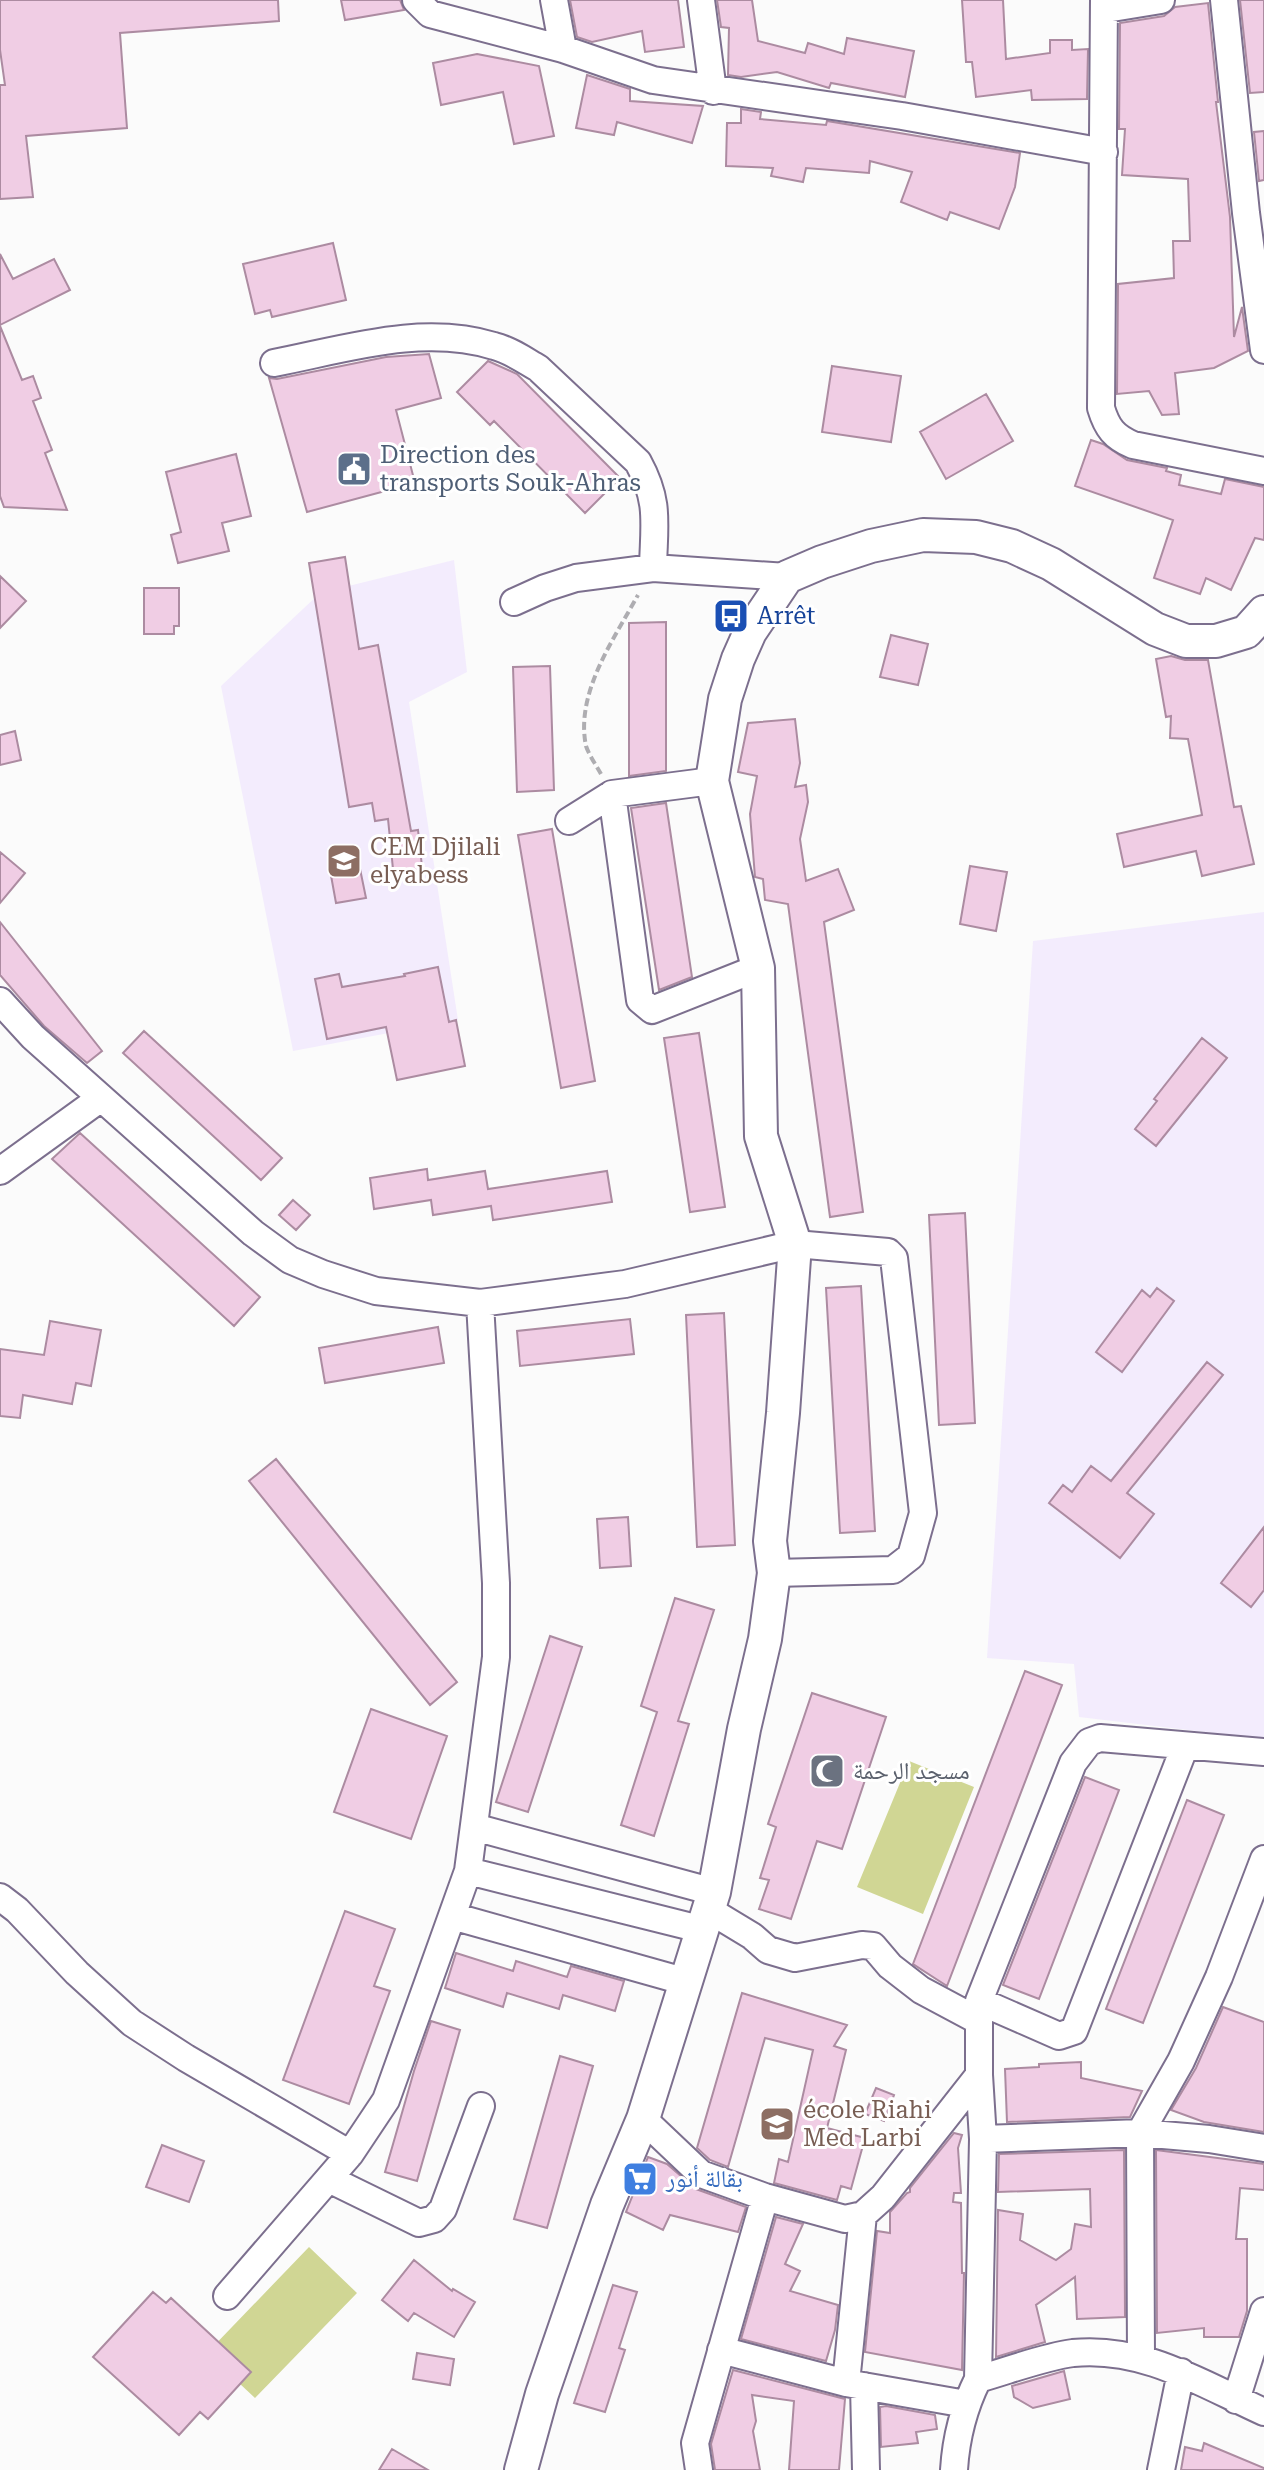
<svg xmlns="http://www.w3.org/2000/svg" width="1264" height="2470" font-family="'Roboto Serif','Noto Naskh Arabic',serif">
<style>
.built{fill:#f3ecfd}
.green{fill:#d0d694}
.building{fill:#f0cde4;stroke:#ac8ba1;stroke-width:2}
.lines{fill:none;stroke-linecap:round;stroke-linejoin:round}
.minor-casing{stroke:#7c6f8e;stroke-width:30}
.tertiary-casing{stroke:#7c6f8e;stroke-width:36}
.path{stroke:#aeadb1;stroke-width:4;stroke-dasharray:8 4;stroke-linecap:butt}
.minor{stroke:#fff;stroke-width:26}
.tertiary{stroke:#fff;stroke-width:32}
.labels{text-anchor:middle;stroke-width:6;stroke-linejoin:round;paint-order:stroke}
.service-label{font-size:24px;fill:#4e5e75;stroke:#fff;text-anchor:start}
.transit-label{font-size:24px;fill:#164399;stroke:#fff;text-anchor:start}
.education-label{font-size:24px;fill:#785e54;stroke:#fff;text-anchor:start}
.worship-label{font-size:24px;fill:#5b616d;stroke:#fff;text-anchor:start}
.shop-label{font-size:24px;fill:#366cbe;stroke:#fff;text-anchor:start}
</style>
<rect width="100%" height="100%" fill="#fbfbfb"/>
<path class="built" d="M454 560 467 672 409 702 458 1020 293 1051 221 686 320 593Z
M1264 912V1739L1079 1717 1074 1664 987 1658 1033 941Z"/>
<path class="green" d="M909 1761 974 1787 923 1914 857 1887Z
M309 2247 357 2293 255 2398 207 2353Z"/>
<path class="building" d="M0 0H278L279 21 120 33 127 128 26 136 33 197 0 199V85H5L0 50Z
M341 0H400L404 10 345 20Z
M570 0H678L684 47 645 52 642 31 592 42 577 37Z
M717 0H752L758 41 805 53 808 43 844 54 847 38 914 51 905 97 831 83 829 88 777 72 741 77 728 75 729 28 721 27Z
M962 0H1003L1006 59 1050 53V40H1072V50L1088 49 1087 99 1032 100 1031 90 976 97 972 62H966Z
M1240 0H1264V92L1250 93Z
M1208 3 1218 102H1216L1230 217 1234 337 1242 307 1248 351 1214 368 1175 373 1179 414 1162 415 1149 391 1117 394 1118 284 1174 278 1173 241H1190L1188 179 1122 175 1125 129H1119L1120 23 1164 16 1175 7Z
M477 54 539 66 554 136 514 144 503 92 441 105 433 63Z
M587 75 630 89V101L703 106 692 143 617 122 614 135 576 128Z
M741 109 761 112 760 119 826 125 827 121 1020 153 1015 187 999 229 950 212 947 220 901 202 912 172 870 161 869 173 806 168 803 182 771 176 773 168 726 166 727 123H741Z
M1264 131V180L1259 181 1254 132Z
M333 243 346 300 272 317 270 310 255 314 243 264Z
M0 254 13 279 54 259 70 290 0 325Z
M0 326 22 380 33 376 41 398 33 401 52 450 45 453 67 510 4 507 0 496Z
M429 354 441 398 396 410 415 483 307 512 269 378 277 379 386 357Z
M488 361 517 374 620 478 585 513 494 421 490 425 457 392Z
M832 366 901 376 891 442 822 432Z
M986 394 1013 441 946 479 920 432Z
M1091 440 1103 444 1127 460 1167 468 1166 471 1181 475 1179 485 1221 494 1225 479 1264 487V540L1255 538 1231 590 1206 578 1200 594 1154 578 1173 520 1075 486Z
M236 454 251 516 222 523 229 551 178 563 171 535 181 532 166 472Z
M345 557 359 649 378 645 411 831 418 830 423 876 394 879 388 819 375 821 372 803 349 807 309 563Z
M0 576 26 601 0 628Z
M144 588H179V626H174V634H144Z
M666 622V771L629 776V623Z
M891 635 928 644 918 685 880 677Z
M1171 656 1185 660H1208L1234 807 1241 806 1254 864 1202 876 1196 851 1124 867 1117 834 1202 815 1188 739 1170 738 1171 716 1166 717 1156 659Z
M550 666 554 790 517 792 513 667Z
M795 719 800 763 795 787 806 785 808 802 800 839 806 881 838 869 854 910 824 922 863 1212 830 1217 788 904 765 900 763 879 755 877 750 814 757 776 738 772 748 723Z
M15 731 21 760 0 765V735Z
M666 803 692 977 659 990 631 808Z
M552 829 595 1081 561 1088 518 835Z
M0 852 25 873 0 903Z
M359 864 366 898 336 903 330 870Z
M970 866 1007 872 996 931 960 924Z
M0 922 102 1051 87 1063 44 1026 0 975Z
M438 967 449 1022 456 1020 465 1066 397 1080 386 1027 327 1039 315 979 339 974 342 987 405 976 404 974Z
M144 1031 282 1158 261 1180 123 1053Z
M699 1033 725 1207 690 1212 664 1038Z
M1202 1038 1227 1058 1156 1146 1135 1129 1157 1101 1154 1099Z
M80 1133 260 1297 234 1326 52 1159Z
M427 1169 428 1180 485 1171 488 1189 607 1171 612 1202 493 1220 491 1206 433 1215 431 1200 374 1209 370 1178Z
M293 1200 310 1215 296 1230 279 1215Z
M965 1213 975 1423 939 1425 929 1215Z
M861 1286 875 1531 840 1533 826 1288Z
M1157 1288 1174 1301 1122 1372 1096 1352 1142 1290 1150 1297Z
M724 1313 735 1545 697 1547 686 1315Z
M630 1319 634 1354 520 1366 517 1331Z
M50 1321 101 1330 91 1386 76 1383 72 1404 23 1395 20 1418 0 1416V1349L44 1355Z
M438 1327 444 1363 325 1383 319 1348Z
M1207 1362 1223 1375 1127 1493 1154 1514 1120 1558 1049 1503 1063 1485 1072 1492 1091 1466 1111 1481Z
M276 1459 457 1682 430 1705 249 1481Z
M628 1517 631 1566 600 1568 597 1519Z
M1264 1527V1590L1251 1607 1221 1583Z
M675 1598 714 1610 678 1721 689 1724 654 1836 621 1825 657 1712 641 1706Z
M550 1636 582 1647 528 1812 496 1802Z
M1025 1671 1062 1685 947 1986 913 1964Z
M812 1693 886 1717 842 1849 817 1841 791 1919 759 1909 769 1880 760 1878 776 1827 768 1824Z
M371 1709 447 1736 411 1839 334 1812Z
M1085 1777 1119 1790 1039 1999 1003 1985Z
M1187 1800 1224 1815 1143 2023 1106 2009Z
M345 1911 395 1929 374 1986 390 1991 349 2104 283 2080Z
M456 1953 513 1971 516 1961 567 1977 571 1966 624 1981 615 2011 563 1995 559 2009 507 1993 503 2007 445 1988Z
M742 1993 847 2025 834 2046 846 2050 827 2128 865 2138 851 2189 841 2186 837 2200 774 2183 779 2159 788 2162 813 2050 765 2038 728 2167 710 2160 697 2148Z
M1223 2007 1264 2022V2132L1204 2122 1171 2110 1196 2068Z
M431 2021 460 2030 417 2181 385 2172 414 2071Z
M560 2056 593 2066 547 2228 514 2219Z
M1081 2062V2078L1142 2091 1130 2117 1007 2122 1005 2069 1039 2067V2064Z
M876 2088 894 2095 884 2121 865 2114Z
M954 2133 962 2135 958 2148 961 2193H954L953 2202 961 2203 962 2273H964L962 2370 865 2352 877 2231 890 2233V2212L907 2193 910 2192V2188Z
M162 2145 204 2161 189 2202 146 2187Z
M1124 2150 1125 2317 1077 2319 1075 2277 1036 2305 1045 2342 996 2357 998 2210 1023 2214 1020 2240 1056 2260 1071 2249 1075 2224 1091 2227 1090 2189 998 2192 999 2154Z
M1156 2150 1264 2164V2190L1240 2188 1236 2239H1247V2311L1239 2337H1204V2328L1157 2333Z
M648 2157 667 2164 696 2189 746 2207 738 2232 670 2215 663 2230 626 2212Z
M776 2217 803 2224 785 2264 800 2271 790 2291 838 2305 835 2330 826 2361 741 2339Z
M414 2260 452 2291 453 2289 475 2302 454 2337 414 2313 408 2321 382 2300Z
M613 2285 637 2292 619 2348 625 2350 605 2412 574 2403Z
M153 2292 166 2303 171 2298 251 2372 208 2419 200 2412 179 2435 93 2357Z
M417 2353 454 2359 450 2385 413 2379Z
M733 2370 845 2399 839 2470H789L794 2401 752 2395 756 2421 753 2431 760 2470H715L711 2444Z
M1064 2371 1070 2399 1033 2408 1014 2397 1012 2386Z
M886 2406 935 2415 937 2429 916 2432 918 2443 881 2447 880 2407Z
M1204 2443 1264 2468V2470H1181L1185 2447 1202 2451Z
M392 2449 428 2470H379Z"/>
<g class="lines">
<defs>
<path id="minor" d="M416 0 430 14 563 49 653 80 902 116 1104 152
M554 0 563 49
M701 0 713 91
M1104 0 1101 408C1107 428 1114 437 1133 445L1264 471
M1224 0 1246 213 1264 350
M1106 9 1161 0
M274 363C346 349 422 324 494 346 510 350 524 360 538 368L638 462C660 502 654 523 653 568
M514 602 545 588 576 578 653 568 787 577
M612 794 640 1000 652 1010 758 968
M569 821 612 794 712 781
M0 1001 33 1037 253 1233 290 1260 323 1274 376 1291 480 1303 625 1284 795 1244 888 1252 894 1258 923 1513 911 1556 893 1570 774 1573
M0 1171 101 1098
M480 1303 496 1583V1657L468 1871 704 1930
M474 1827 714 1892
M0 1897 17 1910 77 1973 132 2023 186 2058 350 2154
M709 1910 752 1936 768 1950 795 1958 862 1945 873 1946 890 1966 921 1990 979 2021
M452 1916 687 1982
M979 2001 1059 2036 1074 2031 1185 1746
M643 2119 701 2174 765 2197 845 2219 863 2215 883 2197 979 2075
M983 2139 1140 2133 1209 2139 1264 2148
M329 2179 419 2223 434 2219 443 2209 481 2106
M227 2296 350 2154 386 2100 468 1871
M721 2350 846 2383 966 2404
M1141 2358 1140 2133 1181 2061 1219 1977 1264 1859
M978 2379C1007 2371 1043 2357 1073 2353 1144 2346 1202 2384 1264 2412
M846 2383 863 2215
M864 2386 866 2470
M1236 2400 1264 2311
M699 2470 695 2443 765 2197
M954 2470C956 2437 963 2409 978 2379L983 2139 979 2075V2001L1073 1763 1089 1742 1100 1738 1264 1752
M1161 2470 1181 2372"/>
<path id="tertiary" d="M521 2470 542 2394 607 2205 643 2119 714 1892 744 1729 765 1639 774 1573 770 1541 783 1413 795 1244 761 1136 758 968 712 781 725 699 738 659 750 632 787 577 822 562 871 546 923 535 976 537 1012 546 1051 564 1155 629 1186 641H1216L1246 632 1264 612"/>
</defs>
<use href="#minor" class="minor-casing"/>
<use href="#tertiary" class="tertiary-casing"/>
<path class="path" d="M601 774C596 765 589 755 586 746 575 693 614 639 638 595"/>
<use href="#minor" class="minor"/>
<use href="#tertiary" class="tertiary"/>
</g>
<defs>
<symbol id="civic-square" viewBox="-11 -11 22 22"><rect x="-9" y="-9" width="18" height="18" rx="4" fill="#5c6f8a" stroke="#fff"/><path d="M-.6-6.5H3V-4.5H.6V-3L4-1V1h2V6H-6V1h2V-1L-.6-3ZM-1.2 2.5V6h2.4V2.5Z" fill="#fff"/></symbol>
<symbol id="bus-square" viewBox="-11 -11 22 22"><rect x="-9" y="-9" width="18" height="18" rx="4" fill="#1a4fb4" stroke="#fff"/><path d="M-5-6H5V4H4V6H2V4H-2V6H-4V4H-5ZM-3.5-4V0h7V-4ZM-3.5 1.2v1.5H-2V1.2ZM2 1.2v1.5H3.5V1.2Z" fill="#fff"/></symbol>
<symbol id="school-square" viewBox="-11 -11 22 22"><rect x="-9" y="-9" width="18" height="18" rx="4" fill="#8d6e63" stroke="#fff"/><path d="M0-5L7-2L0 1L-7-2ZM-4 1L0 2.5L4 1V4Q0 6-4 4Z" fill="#fff"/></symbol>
<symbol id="mosque-square" viewBox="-11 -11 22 22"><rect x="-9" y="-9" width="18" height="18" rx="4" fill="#6b7280" stroke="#fff"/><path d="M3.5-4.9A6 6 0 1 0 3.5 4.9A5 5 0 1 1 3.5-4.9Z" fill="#fff"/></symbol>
<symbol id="supermarket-square" viewBox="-11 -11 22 22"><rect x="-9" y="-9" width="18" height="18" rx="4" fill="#3f7fe0" stroke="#fff"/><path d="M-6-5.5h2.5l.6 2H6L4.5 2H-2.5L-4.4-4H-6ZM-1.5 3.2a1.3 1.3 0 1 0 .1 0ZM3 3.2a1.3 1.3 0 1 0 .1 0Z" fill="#fff"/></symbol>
</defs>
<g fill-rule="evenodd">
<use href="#civic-square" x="334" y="449" width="40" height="40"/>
<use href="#bus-square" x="711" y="596" width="40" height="40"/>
<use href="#school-square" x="324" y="841" width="40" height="40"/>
<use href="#mosque-square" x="807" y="1751" width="40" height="40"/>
<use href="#school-square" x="757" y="2104" width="40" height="40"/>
<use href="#supermarket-square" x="620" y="2159" width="40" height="40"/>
</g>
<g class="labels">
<g class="service-label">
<text x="380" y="463">Direction des<tspan x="380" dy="28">transports Souk-Ahras</tspan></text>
</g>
<g class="transit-label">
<text x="757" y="624">Arrêt</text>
</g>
<g class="education-label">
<text x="370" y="855">CEM Djilali<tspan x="370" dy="28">elyabess</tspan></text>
<text x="803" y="2118">école Riahi<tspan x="803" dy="28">Med Larbi</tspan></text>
</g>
<g class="worship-label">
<text x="853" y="1779">مسجد الرحمة</text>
</g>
<g class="shop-label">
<text x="666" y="2187">بقالة أنور</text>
</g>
</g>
</svg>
